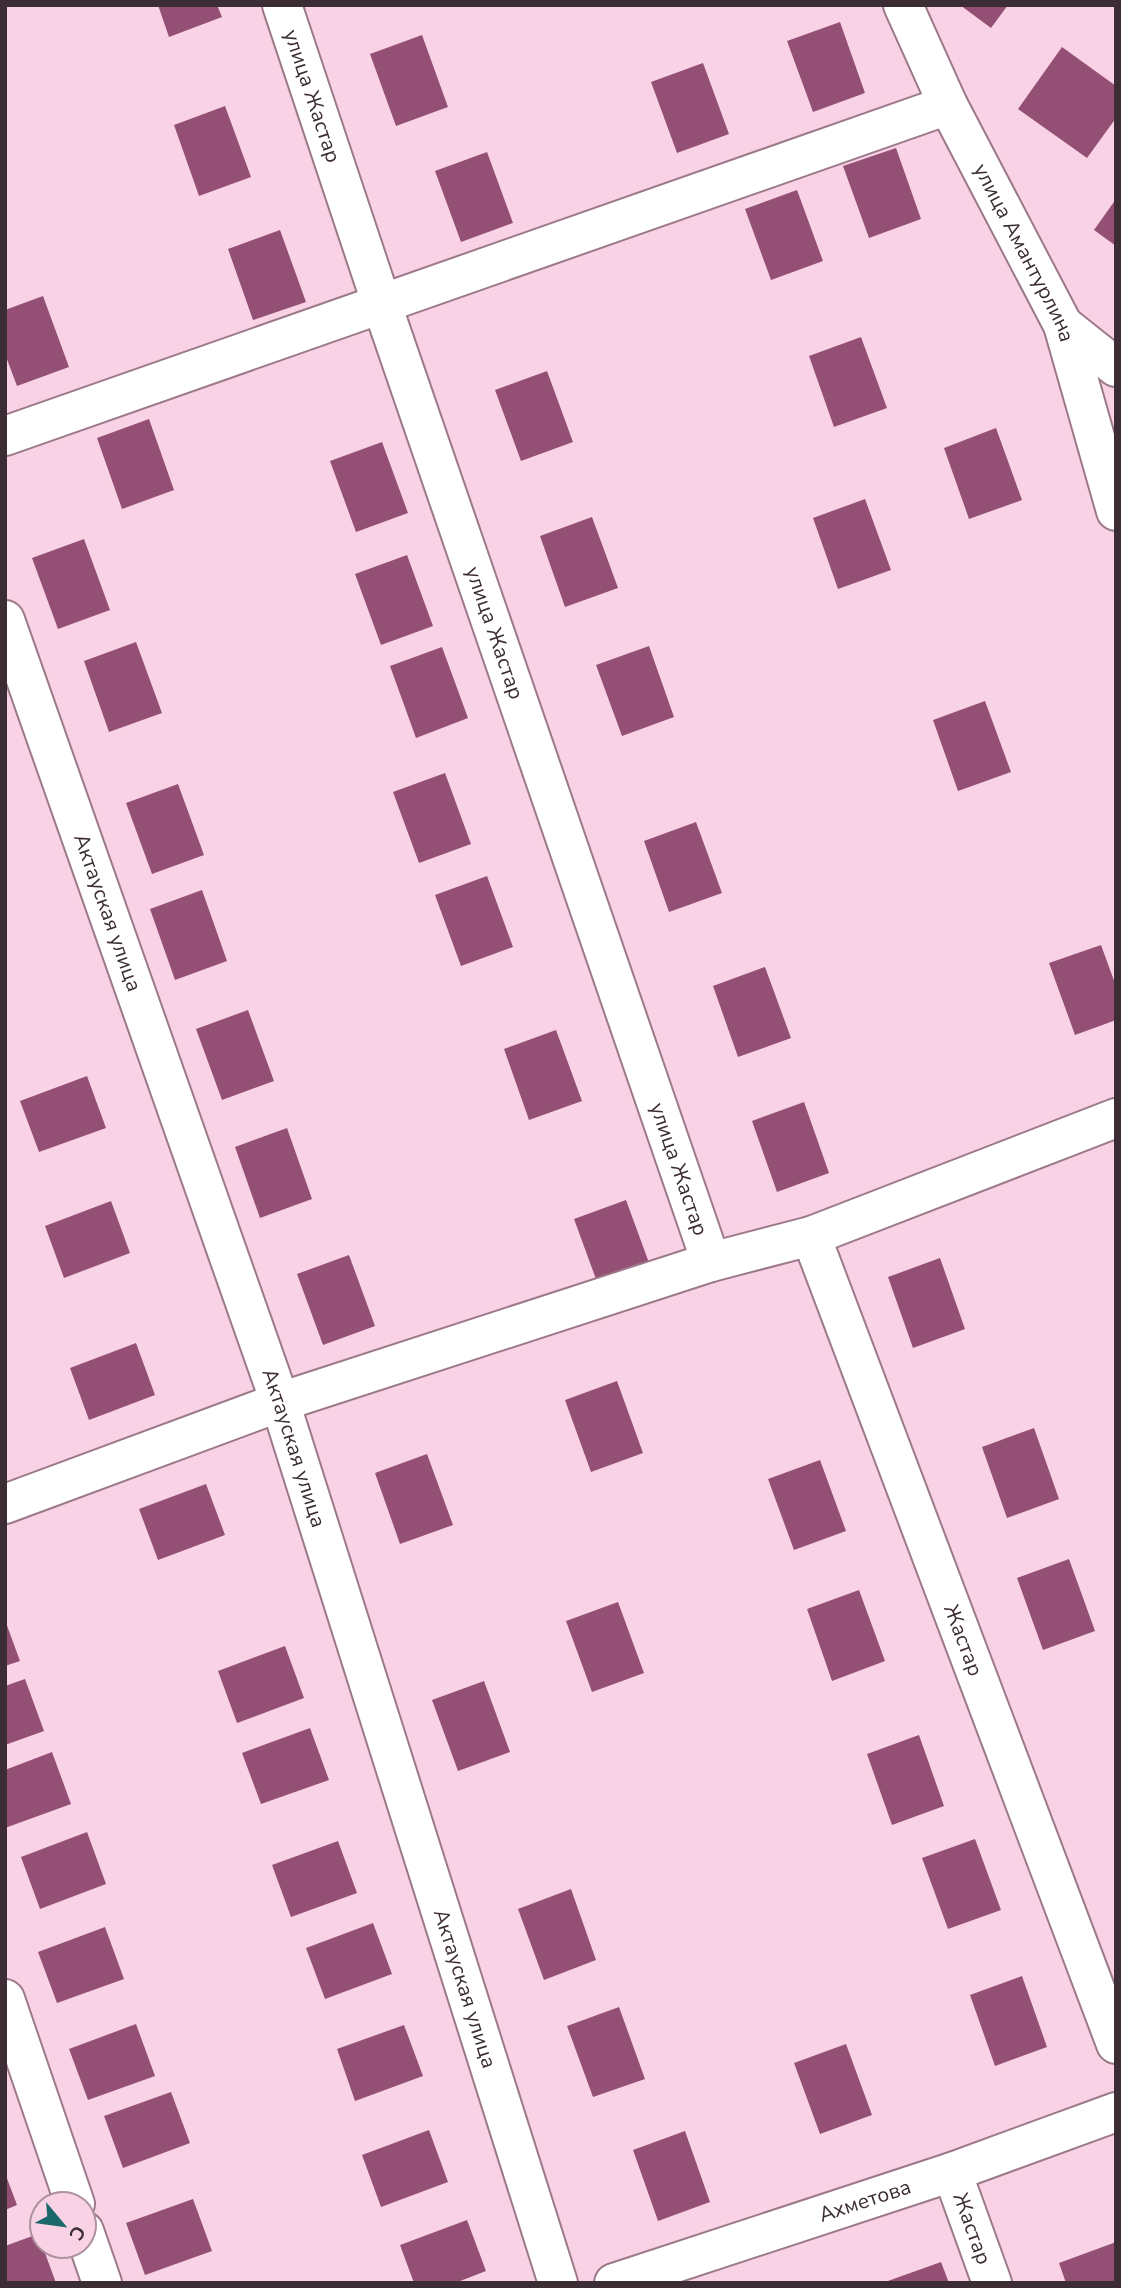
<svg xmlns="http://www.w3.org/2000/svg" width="1121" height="2288" font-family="'Nunito Sans',sans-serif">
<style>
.building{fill:#944f74}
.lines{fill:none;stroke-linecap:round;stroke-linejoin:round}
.minor-casing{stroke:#9b7989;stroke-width:42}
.minor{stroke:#fff;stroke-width:38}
.labels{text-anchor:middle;stroke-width:7;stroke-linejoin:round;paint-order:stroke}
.street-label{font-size:21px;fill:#3c2d34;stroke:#f9d3e5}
</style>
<rect width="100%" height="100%" fill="#f9d3e5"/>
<path class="building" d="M158 5H217L222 17 169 37Z
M960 5H1008L991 28Z
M840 22 865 93 813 112 787 41Z
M422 35 448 107 396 126 370 54Z
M1062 47 1116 86V118L1087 158 1018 109Z
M703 63 729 134 677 153 651 82Z
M225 106 251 177 199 196 174 125Z
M896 148 921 219 869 238 843 166Z
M487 152 513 223 461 242 435 171Z
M797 190 823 261 771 280 745 209Z
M1116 199V246L1094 230Z
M280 230 306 302 253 320 228 249Z
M43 296 69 367 17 386 5 354V310Z
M861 337 887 408 834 427 809 356Z
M547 371 573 442 521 461 495 390Z
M149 419 174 490 122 509 97 438Z
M996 428 1022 500 969 519 944 448Z
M382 442 408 513 356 532 330 461Z
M865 499 891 570 838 589 813 518Z
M592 517 618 588 565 607 540 536Z
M84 539 110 610 58 629 32 558Z
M407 555 433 626 381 645 355 574Z
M136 642 162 713 109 732 84 661Z
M649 646 674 717 622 736 596 665Z
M442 647 468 718 416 738 390 666Z
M985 701 1011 772 958 791 933 720Z
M445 773 471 844 419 863 393 792Z
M178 784 204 855 152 874 126 803Z
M696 822 722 893 669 912 644 841Z
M487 876 513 947 461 966 435 895Z
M202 890 227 961 175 980 150 909Z
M1101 945 1116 986V1020L1075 1035 1049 963Z
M765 967 791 1038 738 1057 713 986Z
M248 1010 274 1081 222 1100 196 1029Z
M556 1030 582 1101 529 1120 504 1049Z
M87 1076 106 1128 39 1152 20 1101Z
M804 1102 829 1173 777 1192 752 1121Z
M287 1128 312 1199 260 1218 235 1147Z
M626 1200 652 1271 600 1290 574 1219Z
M111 1201 130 1253 64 1278 45 1226Z
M349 1255 375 1326 323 1345 297 1274Z
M940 1258 965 1329 913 1348 888 1277Z
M136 1343 155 1395 89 1420 70 1368Z
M617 1381 643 1453 591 1472 565 1400Z
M1034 1428 1059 1499 1007 1518 982 1447Z
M427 1454 453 1525 400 1544 375 1473Z
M820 1460 846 1531 794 1550 768 1479Z
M206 1484 225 1535 158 1560 139 1509Z
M1069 1559 1095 1631 1043 1650 1017 1578Z
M859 1590 885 1661 832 1681 807 1609Z
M618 1602 644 1673 592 1692 566 1621Z
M5 1620 20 1661 5 1666Z
M285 1646 304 1698 237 1723 218 1671Z
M25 1679 44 1731 5 1745V1686Z
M484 1681 510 1752 458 1771 432 1700Z
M310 1728 329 1780 261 1804 242 1753Z
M919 1735 944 1806 892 1825 867 1754Z
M52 1752 71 1804 5 1828V1770Z
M87 1832 106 1884 40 1909 21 1857Z
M975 1839 1001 1910 948 1929 922 1858Z
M338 1841 357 1893 291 1917 272 1865Z
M571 1889 596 1960 544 1980 518 1909Z
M373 1923 392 1974 325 1999 306 1948Z
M105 1927 124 1979 57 2003 38 1952Z
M1022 1976 1047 2047 995 2066 970 1995Z
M619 2007 645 2079 593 2097 567 2026Z
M136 2024 155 2076 88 2100 69 2049Z
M404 2025 423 2076 355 2101 337 2049Z
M846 2044 872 2115 820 2134 794 2063Z
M171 2092 190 2143 123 2168 104 2116Z
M429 2130 448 2182 381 2207 362 2155Z
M685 2131 710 2202 658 2221 633 2150Z
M5 2173 17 2205 5 2210Z
M193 2199 212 2251 145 2275 126 2223Z
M467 2220 486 2271 455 2283H414L400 2245Z
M38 2234 56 2283H5V2246Z
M1116 2242V2283H1066L1059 2263Z
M941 2262 949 2283H885V2282Z"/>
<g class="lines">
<defs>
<g id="minor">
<path id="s1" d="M282 5 381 302 711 1262"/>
<path id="s2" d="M903 5 948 105 1063 325 1116 511"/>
<path d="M1063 325 1116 367"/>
<path d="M5 436 948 105"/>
<path id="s3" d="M5 620 280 1402 558 2283"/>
<path id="s4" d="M811 1236 1116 2044"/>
<path d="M5 1504 280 1402 711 1262 811 1236 1116 1118"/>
<path d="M5 1999 75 2204"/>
<path id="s5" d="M952 2172 992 2283"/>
<path d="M84 2231 102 2283"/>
<path id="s6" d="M614 2283 952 2172 1116 2112"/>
</g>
</defs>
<use href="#minor" class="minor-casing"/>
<use href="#minor" class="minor"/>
</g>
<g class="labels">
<g class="street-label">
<text dy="7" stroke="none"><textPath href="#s1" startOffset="96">улица Жастар</textPath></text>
<text dy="7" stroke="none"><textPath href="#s2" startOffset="276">улица Амантурлина</textPath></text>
<text dy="7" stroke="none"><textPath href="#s1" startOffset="663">улица Жастар</textPath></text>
<text dy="7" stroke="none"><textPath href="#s3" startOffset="310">Актауская улица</textPath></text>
<text dy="7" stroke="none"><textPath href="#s1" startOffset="1230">улица Жастар</textPath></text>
<text dy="7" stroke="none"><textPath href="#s3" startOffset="877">Актауская улица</textPath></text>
<text dy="7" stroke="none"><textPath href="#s4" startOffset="432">Жастар</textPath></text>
<text dy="7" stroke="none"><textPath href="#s3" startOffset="1444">Актауская улица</textPath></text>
<text dy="7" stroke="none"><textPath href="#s6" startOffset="264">Ахметова</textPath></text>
<text dy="7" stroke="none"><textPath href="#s5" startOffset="60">Жастар</textPath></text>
</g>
</g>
<rect width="1121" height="2288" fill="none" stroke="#3c2d34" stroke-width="14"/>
<g transform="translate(63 2225) rotate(119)"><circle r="33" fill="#f9d3e5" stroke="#ad919e" stroke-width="2"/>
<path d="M0-5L12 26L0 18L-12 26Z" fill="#1b686a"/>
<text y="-10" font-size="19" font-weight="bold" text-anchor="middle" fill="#3c2d34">С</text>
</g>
</svg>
